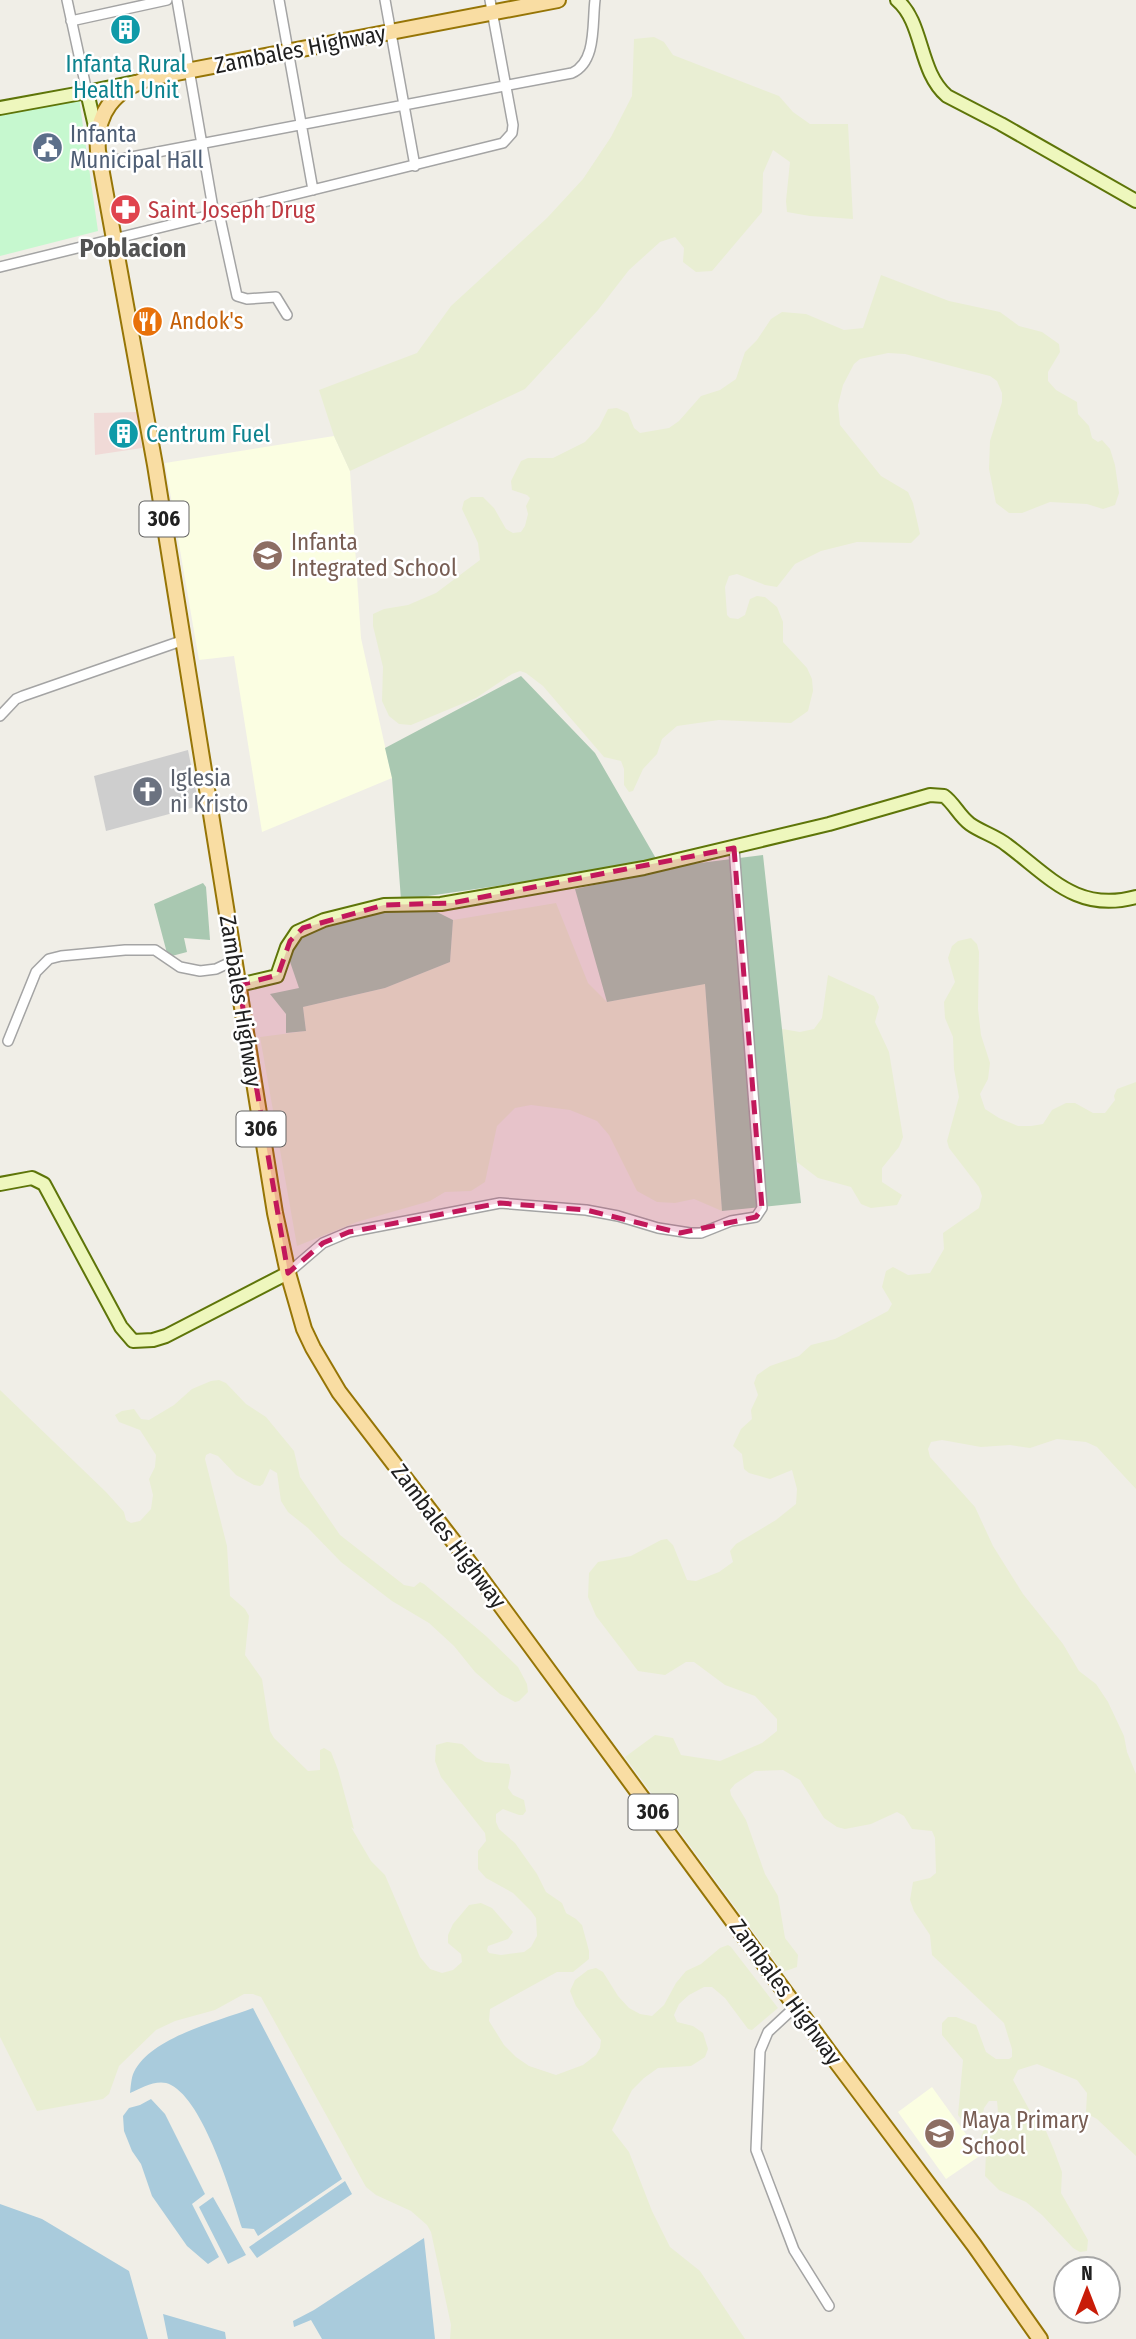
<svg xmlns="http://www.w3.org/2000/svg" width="1136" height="2339" font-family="'Fira Sans Condensed',sans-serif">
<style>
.commercial{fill:#f0dad7}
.education{fill:#fbfee2}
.religious{fill:#cecece}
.farmland{fill:#e9eed3}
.cemetery{fill:#a9c8b1}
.park{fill:#c6f8cf}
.water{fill:#a9cbdc}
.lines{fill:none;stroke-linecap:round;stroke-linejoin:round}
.street-casing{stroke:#a4a4a4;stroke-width:12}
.secondary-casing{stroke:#5e7509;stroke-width:16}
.primary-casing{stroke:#967506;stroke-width:18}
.street{stroke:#fff;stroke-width:9}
.secondary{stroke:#eef7bd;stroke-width:12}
.primary{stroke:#f9dda3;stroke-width:14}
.marked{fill:#c2185b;fill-opacity:0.2;stroke:#c2185b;stroke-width:5;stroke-dasharray:14 9;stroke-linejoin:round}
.labels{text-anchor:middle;stroke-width:5;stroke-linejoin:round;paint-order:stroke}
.shield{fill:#fff;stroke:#636363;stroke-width:2}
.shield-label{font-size:21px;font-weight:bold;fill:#202020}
.street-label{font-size:23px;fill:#202020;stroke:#fff}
.culture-label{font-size:23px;fill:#0d838f;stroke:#fff}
.service-label{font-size:23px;fill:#4e5e75;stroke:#fff;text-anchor:start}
.health-label{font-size:23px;fill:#be3a42;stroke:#fff;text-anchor:start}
.food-label{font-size:23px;fill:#c56008;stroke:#fff;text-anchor:start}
.education-label{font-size:23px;fill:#785e54;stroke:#fff;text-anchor:start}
.worship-label{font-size:23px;fill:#5b616d;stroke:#fff;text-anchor:start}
.quarter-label{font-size:26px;font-weight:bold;fill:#535353;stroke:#fff}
</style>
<rect width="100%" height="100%" fill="#f0eee7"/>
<path class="commercial" d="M138 412 142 448 95 455 94 413Z"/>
<path class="education" d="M334 436 350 471 361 638 392 778 262 832 234 656 199 660 165 463Z
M932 2087 981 2155 946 2179 898 2112Z"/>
<path class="religious" d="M188 750 199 806 106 831 94 776Z"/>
<path class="farmland" d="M654 37 664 42 673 55 779 96 793 112 810 124H848L853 219 810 216 787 212 786 201 790 162 773 150 763 173 762 212 712 271 696 272 683 262 684 248 675 237 660 242 629 270 598 310 525 389 350 471 334 436 319 390 417 353 451 306 547 218 583 179 611 137 632 96 634 39Z
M881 275 949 301 1000 312 1019 326 1042 332 1059 344 1060 352 1048 372V381L1056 390 1077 402 1078 414 1089 426 1092 438 1098 442 1102 440 1110 449 1115 465 1119 493 1115 505 1103 509 1087 504 1050 502 1022 513H1009L996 503 989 469 990 441 1002 402V393L997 381 990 376 905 354 888 353 860 359 854 364 843 385 838 405 840 425 881 476 908 492 913 503 920 534 911 543 857 542 821 551 795 564 777 587 765 585 737 574 729 576 725 587 727 615 730 618 738 619 745 615 750 599 757 596 765 597 777 607 783 622V642L807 668 812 679 813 691 808 711 791 723 719 720 677 726 662 739 657 754 643 769 633 791 629 792 624 785V769L621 761 604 757 543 686 526 673 520 671 512 674 476 698 411 725 399 724 389 716 382 701 383 667 373 626V614L384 609 408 605 436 593 480 560 478 543 462 509 464 501 471 497H483L494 508 506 529 513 533 521 532 525 526 528 514 526 506 530 498 527 495 512 490 511 481 521 461 528 458H553L585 442 599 427 608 409 617 408 628 413 634 428 640 433 669 428 679 421 701 396 720 390 736 379 745 352 757 340 771 319 782 312 806 314 844 330 863 328Z
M556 903 588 983 607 1002 705 983 722 1211 694 1199 675 1203 657 1202 637 1191 609 1135 597 1121 570 1110 531 1105 515 1108 497 1126 485 1182 471 1191 445 1192 430 1201 357 1222 297 1246 260 1037 306 1031 303 1007 385 988 450 962 453 920Z
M971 938 977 944 979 952 978 1009 981 1035 990 1063 988 1079 980 1094 985 1109 999 1118 1018 1126H1031L1043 1124 1052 1110 1066 1103H1075L1093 1113H1105L1115 1100 1114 1096 1117 1089 1136 1082V1489L1097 1447 1086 1442 1057 1439 1030 1448 1010 1445 981 1447 942 1440 931 1442 928 1449 930 1457 975 1507 993 1546 1023 1594 1063 1644 1079 1671 1096 1684 1108 1702 1124 1736 1127 1752 1136 1774V2156L1097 2119 1086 2113 1087 2093 1077 2080 1037 2064 1018 2070 1013 2080 1030 2111 1046 2131 1054 2150 1062 2172 1061 2193 1088 2240 1087 2251 1080 2252 1073 2248 1042 2215 1026 2202 999 2190 985 2176 986 2152 981 2137 986 2124 998 2112 997 2101H989L984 2108 981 2124 976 2130 968 2128 958 2115 963 2060 942 2035V2023L948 2017H956L976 2025 986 2052 996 2059H1009L1012 2057V2049L1004 2023 932 1955 930 1935 914 1911 910 1900 913 1882 930 1878 936 1873 935 1838 932 1831 912 1829 904 1816 897 1812 871 1824 845 1829 837 1827 824 1818 800 1780 783 1770 755 1771 735 1784 730 1790 731 1795 746 1820 765 1874 778 1896 785 1938 798 1955 797 1967 783 1972 625 1757 655 1735 673 1738 681 1755 720 1761 762 1743 777 1731V1719L755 1696 725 1685 694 1662H686L665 1675 638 1671 596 1616 588 1597 589 1573 598 1562 631 1556 661 1540 667 1539 673 1545 687 1580 696 1581 719 1572 733 1562 730 1551 736 1544 776 1520 796 1504 797 1489 792 1470 770 1479 749 1473 744 1469 742 1454 733 1446 741 1429 752 1419 751 1410 758 1395 754 1383 757 1375 770 1366 799 1356 811 1345 835 1339 888 1311 892 1304 882 1287 886 1271 893 1267 908 1275 930 1273 944 1249 943 1233 979 1208 982 1196 979 1187 949 1148 947 1141 959 1097 954 1069 953 1037 945 1018 944 1002 955 982 948 958 952 946 958 941Z
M828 975 874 996 879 1007 875 1022 889 1052 903 1137 899 1147 882 1168V1182L902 1195 897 1205 871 1208 861 1204 851 1187 818 1178 797 1162 782 1029 800 1032 814 1029 822 1018Z
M219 1380 226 1383 246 1404 266 1417 294 1451 300 1477 340 1535 404 1585 414 1587 420 1582 424 1584 486 1636 518 1667 527 1684 528 1692 519 1701 515 1702 500 1694 475 1672 454 1646 429 1623 392 1601 341 1562 308 1528 288 1512 281 1501 277 1473 270 1469 263 1484 260 1486 254 1485 236 1475 218 1456 210 1453 206 1455 205 1459 227 1546 230 1596 245 1609 249 1616 245 1655 262 1679 270 1731 274 1738 308 1771 320 1770V1750L324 1748 331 1752 338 1770 354 1829 351 1827 371 1861 385 1875 420 1957 430 1969 442 1973 453 1970 462 1962 461 1954 448 1943V1935L453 1924 469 1905 481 1903 492 1908 513 1932 508 1939 488 1946 487 1950 489 1953 501 1955 524 1952 531 1947 537 1936 536 1918 531 1911 513 1893 486 1878 478 1869V1851L486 1841 485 1833 441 1777 435 1761 436 1745 447 1742 462 1744 477 1758 485 1762 509 1764 511 1772 508 1788 513 1795 524 1800 526 1811 523 1815H519L503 1809 496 1814V1822L499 1829 515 1843 537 1874 546 1892 562 1903 566 1913 576 1919 582 1925 589 1951V1959L573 1972H557L490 2009 489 2021 504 2045 516 2057 529 2066 556 2075 583 2065 596 2055 600 2048 601 2040 576 2006 570 1991 575 1980 588 1970 596 1968 603 1972 618 1996 629 2008 640 2014 652 2016 664 2005 676 1983 686 1971 701 1964 720 1948 728 1945 731 1947 778 2008 752 2030 748 2029 725 1998 712 1987H704L689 1995 679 2004 674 2015 677 2022 693 2026 703 2033 708 2049 705 2057 691 2066 658 2068 644 2078 632 2090 612 2130 629 2152 652 2211 670 2247 700 2271 745 2339H450L451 2325 431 2232 427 2225 411 2211 376 2195 366 2187 261 1997 253 1994H244L215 2010 175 2021 156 2030 119 2066 109 2094 103 2099 37 2111 0 2037V1390L106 1492 124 1512 126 1520 131 1523 140 1521 151 1509 153 1495 149 1479 155 1467 156 1455 140 1430 119 1422 115 1415 122 1411 134 1409 141 1419 149 1420 174 1405 192 1389 211 1381Z"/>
<path class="cemetery" d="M521 676 595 753 658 862 401 900 392 778 385 748Z
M763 855 801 1203 722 1211 705 984 607 1002 575 889 692 864Z
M203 883 206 887 210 940 184 938 187 952 168 957 154 904Z
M394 910H433L453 920 450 962 385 988 303 1007 306 1031 286 1033V1014L270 994 299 988 288 956 302 936 314 929Z"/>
<path class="park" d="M79 98 98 231 0 256V113Z"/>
<path class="water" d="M253 2008 342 2179 258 2236 254 2229 242 2228C231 2193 204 2102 171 2085 158 2078 142 2088 130 2093 131 2086 131 2078 134 2072 151 2037 219 2021 253 2008Z
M151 2099 165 2114 205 2194 192 2204 219 2257 208 2264 187 2246 152 2196 141 2164 132 2151 124 2131 123 2116 129 2108 140 2105Z
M345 2181 352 2194 257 2258 249 2247Z
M213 2197 246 2255 228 2264 199 2207Z
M0 2204 42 2219 129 2271 148 2339H0Z
M424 2238 435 2339H322L311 2320 294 2327 293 2321 314 2310Z
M163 2314 225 2332 226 2339H168Z"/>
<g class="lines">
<defs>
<path id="street" d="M67 0 87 92
M177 0 214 214
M279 0 313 190
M385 0 415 166
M71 21 167 0
M100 163 572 73C597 62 592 23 595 0
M219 213 237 296 247 299 276 297 287 315
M0 267 503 143 512 133 513 125 490 0
M0 716 16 699 23 696 184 640
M8 1041 36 972 49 959 61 956 125 950H155L180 967 200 971 216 969 235 960
M288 1273 323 1243 349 1232 500 1203 586 1210 618 1216 658 1228 690 1233H701L731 1221 756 1217 762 1208 734 848
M796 2006 768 2032 760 2051 756 2150 794 2250 829 2306"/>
<path id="secondary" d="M897 0C924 23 918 71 947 96L1001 124 1136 201
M87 92 135 82
M0 108 87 92 97 135
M239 985 277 976 287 947 297 932 324 920 384 905 441 904 644 868 829 824 930 795 944 796C954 803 959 816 970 824 981 832 996 836 1007 845 1050 877 1077 913 1136 897
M0 1184 32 1178 44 1184 121 1327 133 1341 153 1340 166 1336 288 1273"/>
<path id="primary" d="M558 0 150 78C114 90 95 113 98 151L155 465 275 1213 288 1273 304 1329 313 1348 339 1392 457 1546 835 2060 974 2245 1040 2339"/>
</defs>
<use href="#street" class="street-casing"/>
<use href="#secondary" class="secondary-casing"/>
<use href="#primary" class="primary-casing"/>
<use href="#street" class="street"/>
<use href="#secondary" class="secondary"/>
<use href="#primary" class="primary"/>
</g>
<path class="marked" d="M734 848 762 1208 756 1217 680 1233 586 1210 500 1203 349 1232 323 1243 288 1273 239 985 278 975 290 941 303 928 384 905 452 903Z"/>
<defs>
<symbol id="building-disc" viewBox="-11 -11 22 22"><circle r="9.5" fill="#0f9aa8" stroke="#fff"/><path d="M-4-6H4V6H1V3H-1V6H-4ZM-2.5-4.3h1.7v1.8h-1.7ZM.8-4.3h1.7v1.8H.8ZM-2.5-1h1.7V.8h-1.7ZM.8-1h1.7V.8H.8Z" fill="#fff"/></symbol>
<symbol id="civic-disc" viewBox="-11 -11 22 22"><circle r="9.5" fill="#5c6f8a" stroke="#fff"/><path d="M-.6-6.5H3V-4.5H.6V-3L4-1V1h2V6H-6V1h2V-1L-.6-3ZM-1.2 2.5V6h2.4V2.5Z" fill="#fff"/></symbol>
<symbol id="pharmacy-disc" viewBox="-11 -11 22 22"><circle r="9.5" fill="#e0444e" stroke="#fff"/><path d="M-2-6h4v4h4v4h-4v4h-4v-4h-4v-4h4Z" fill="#fff"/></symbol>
<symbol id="restaurant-disc" viewBox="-11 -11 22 22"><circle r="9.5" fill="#e8710a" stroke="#fff"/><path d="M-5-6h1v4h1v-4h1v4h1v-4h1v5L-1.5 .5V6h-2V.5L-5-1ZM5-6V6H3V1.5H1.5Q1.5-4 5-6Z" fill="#fff"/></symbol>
<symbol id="school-disc" viewBox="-11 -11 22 22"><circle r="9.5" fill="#8d6e63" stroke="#fff"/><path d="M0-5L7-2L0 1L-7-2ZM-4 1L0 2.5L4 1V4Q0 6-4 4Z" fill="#fff"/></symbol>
<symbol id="church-disc" viewBox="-11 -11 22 22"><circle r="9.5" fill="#6b7280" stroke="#fff"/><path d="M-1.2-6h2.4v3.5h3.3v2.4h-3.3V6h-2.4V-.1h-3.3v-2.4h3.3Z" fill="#fff"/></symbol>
</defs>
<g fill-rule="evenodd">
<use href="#building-disc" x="108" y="12" width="35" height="35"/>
<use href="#civic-disc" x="30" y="130" width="35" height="35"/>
<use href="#pharmacy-disc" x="108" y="192" width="35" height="35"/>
<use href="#restaurant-disc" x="130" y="304" width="35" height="35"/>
<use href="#building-disc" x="106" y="416" width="35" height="35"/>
<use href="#school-disc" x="250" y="538" width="35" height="35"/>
<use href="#church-disc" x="130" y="774" width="35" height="35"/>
<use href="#school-disc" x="922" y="2116" width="35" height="35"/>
</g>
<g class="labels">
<g class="shield">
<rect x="139.5" y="501.5" width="49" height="35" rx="5"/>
<rect x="236.5" y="1111.5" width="49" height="35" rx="5"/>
<rect x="628.5" y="1794.5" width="49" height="35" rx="5"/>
</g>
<g class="shield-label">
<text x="164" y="526">306</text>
<text x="261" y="1136">306</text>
<text x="653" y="1819">306</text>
</g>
<g class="street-label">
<text transform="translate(300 49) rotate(-11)" y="8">Zambales Highway</text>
<text transform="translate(241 1001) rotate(81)" y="8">Zambales Highway</text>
<text transform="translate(449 1536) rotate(53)" y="8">Zambales Highway</text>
<text transform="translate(786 1992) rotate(54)" y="8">Zambales Highway</text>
</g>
<g class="culture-label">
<text x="126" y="72">Infanta Rural<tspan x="126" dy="26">Health Unit</tspan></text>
<text x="146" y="442" text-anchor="start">Centrum Fuel</text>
</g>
<g class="service-label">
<text x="70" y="142">Infanta<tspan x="70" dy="26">Municipal Hall</tspan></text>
</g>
<g class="health-label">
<text x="148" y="218">Saint Joseph Drug</text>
</g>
<g class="food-label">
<text x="170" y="329">Andok's</text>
</g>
<g class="education-label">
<text x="291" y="550">Infanta<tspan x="291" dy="26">Integrated School</tspan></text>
<text x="962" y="2128">Maya Primary<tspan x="962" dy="26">School</tspan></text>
</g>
<g class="worship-label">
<text x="170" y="786">Iglesia<tspan x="170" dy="26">ni Kristo</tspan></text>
</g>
<g class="quarter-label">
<text x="133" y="257">Poblacion</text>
</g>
</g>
<g transform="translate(1087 2290)"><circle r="33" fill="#ffffff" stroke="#a6a6a6" stroke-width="2"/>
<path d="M0-5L12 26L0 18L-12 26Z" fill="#c81c08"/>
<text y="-10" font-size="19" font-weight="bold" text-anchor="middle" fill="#202020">N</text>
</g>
</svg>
